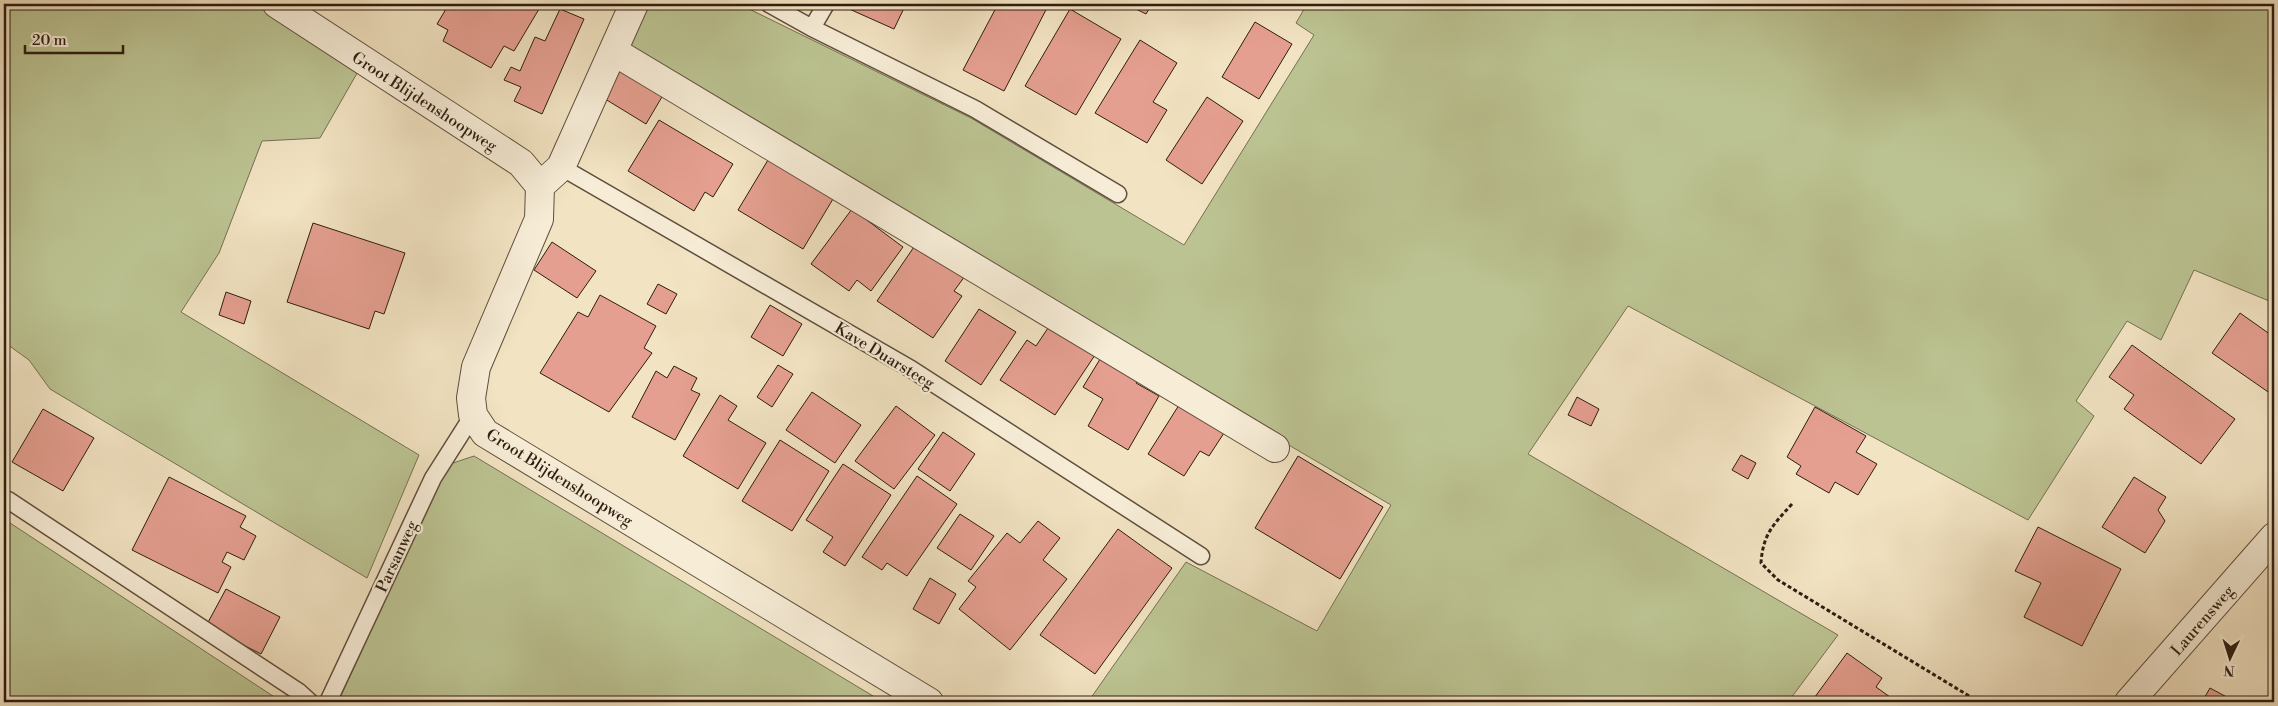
<svg xmlns="http://www.w3.org/2000/svg" width="2278" height="706" font-family="'Libre Bodoni',serif">
<style>
.green{fill:#bcc392;stroke:#757052}
.building{fill:#e59f90;stroke:#2e1d11}
.lines{fill:none;stroke-linecap:round;stroke-linejoin:round}
.lane-casing{stroke:#5f4e3d;stroke-width:19}
.street-casing{stroke:#5f4e3d;stroke-width:30}
.path{stroke:#2e1d11;stroke-width:3;stroke-dasharray:4 2.5;stroke-linecap:butt}
.lane{stroke:#f7edd7;stroke-width:16}
.street{stroke:#f7edd7;stroke-width:28}
.labels{text-anchor:middle;stroke-width:4.5;stroke-linejoin:round;paint-order:stroke}
.street-label{font-size:16px;fill:#2e1d11;stroke:#f7edd7}
</style>
<rect width="100%" height="100%" fill="#f2e3c2"/>
<filter id="stains"><feTurbulence type="fractalNoise" baseFrequency=".004" numOctaves="4"/><feColorMatrix values="0 0 0 0 .2 0 0 0 0 .09 0 0 0 0 .02 0 0 0 .5 -.17"/></filter>
<radialGradient id="worn" r=".72"><stop offset=".6" stop-color="#630" stop-opacity="0"/><stop offset="1" stop-color="#630" stop-opacity=".3"/></radialGradient>
<path class="green" d="M4 4H255L360 68 320 138 262 141 219 253 181 312 419 455 367 578 50 389 29 360 4 342Z
M643 4H739L971 118 1184 245 1314 35 1296 23 1307 4H2274V303L2194 270 2161 340 2127 321 2076 401 2094 416 2028 520 1628 306 1528 454 1838 635 1788 702H1088L1186 562 1317 631 1391 505 620 53Z
M474 456 883 702H338L447 465Z
M4 519 282 702H4Z"/>
<path class="building" d="M449 4H542L514 51 504 46 491 68 443 41 448 30 437 24Z
M848 4H906L894 29 847 8Z
M998 4H1049L1004 91 963 70Z
M1126 4H1152L1146 14Z
M560 9 584 19 542 114 514 101 521 87 504 80 511 67 520 71 535 37 545 41Z
M1070 9 1121 39 1076 115 1025 86Z
M1255 22 1292 44 1259 99 1222 77Z
M1140 40 1177 63 1153 102 1167 110 1147 143 1095 113Z
M618 61 666 90 646 124 597 94Z
M1207 97 1243 121 1202 184 1166 160Z
M659 120 733 164 713 197 705 192 694 211 628 171Z
M768 160 833 199 803 249 738 210Z
M852 209 903 247 871 291 857 280 849 291 811 264Z
M313 223 405 253 384 314 375 311 369 329 287 302Z
M552 242 596 271 577 298 534 270Z
M916 244 965 276 954 291 962 296 933 338 877 301Z
M658 284 677 294 666 314 647 304Z
M226 292 251 301 244 324 219 315Z
M600 295 656 326 644 348 652 353 609 412 540 373 578 312 588 317Z
M770 305 802 324 783 356 751 337Z
M979 309 1016 332 981 385 945 361Z
M2240 313 2274 337V396L2212 353Z
M1050 325 1095 355 1055 415 1000 380 1027 340 1036 346Z
M2132 345 2235 419 2201 464 2124 409 2134 395 2109 377Z
M1105 351 1142 373 1136 383 1159 396 1128 450 1088 426 1103 399 1083 387Z
M778 365 793 374 772 407 757 397Z
M674 366 697 378 691 390 700 394 675 440 632 417 656 371 667 378Z
M812 392 861 425 835 463 786 430Z
M720 395 737 406 728 420 766 443 738 489 683 456Z
M1577 397 1599 409 1591 426 1568 415Z
M1179 405 1224 433 1209 456 1200 451 1184 476 1148 454Z
M896 406 935 435 894 489 855 461Z
M1815 407 1866 436 1856 452 1877 464 1858 495 1835 482 1829 493 1796 474 1801 466 1787 457Z
M43 409 94 438 63 491 12 462Z
M943 432 975 454 950 491 918 469Z
M780 440 829 471 792 531 742 501Z
M1741 455 1756 463 1748 479 1732 470Z
M1298 456 1383 507 1340 579 1255 528Z
M843 464 891 495 845 566 823 552 833 537 806 520Z
M917 476 957 504 907 576 887 563 882 570 862 557Z
M169 477 246 516 240 527 256 536 244 560 227 552 222 562 231 567 218 593 132 550Z
M2134 477 2166 497 2158 510 2165 521 2145 553 2102 527Z
M960 514 994 536 971 570 937 548Z
M1038 521 1060 538 1043 560 1067 579 1010 650 959 609 976 587 968 581 1007 533 1020 543Z
M2038 527 2121 569 2082 646 2024 617 2041 583 2015 571Z
M1118 529 1172 568 1095 674 1040 635Z
M930 578 956 594 939 624 913 609Z
M226 589 280 617 261 654 206 626Z
M1847 653 1882 678 1876 687 1897 702 1812 701Z
M2210 688 2236 702H2202Z"/>
<g class="lines">
<defs>
<path id="lane" d="M769 4 812 28 975 109 1118 194
M812 28 826 4
M561 167 911 369 1201 556
M8 500 299 692 310 702
M328 702 433 478 473 415"/>
<path id="street" d="M277 4 521 163 540 186 539 219 476 367 471 398 473 415 485 433 929 702
M613 51 1275 448
M540 186 561 167 634 4
M2129 702 2274 537"/>
</defs>
<use href="#lane" class="lane-casing"/>
<use href="#street" class="street-casing"/>
<path class="path" d="M1792 504C1773 525 1763 534 1761 563L1778 580 1979 702"/>
<use href="#lane" class="lane"/>
<use href="#street" class="street"/>
</g>
<g class="labels">
<g class="street-label">
<text transform="translate(425 101) rotate(33)" y="6">Groot Blijdenshoopweg</text>
<text transform="translate(885 355) rotate(31)" y="6">Kave Duarsteeg</text>
<text transform="translate(560 477) rotate(32)" y="6">Groot Blijdenshoopweg</text>
<text transform="translate(396 556) rotate(-65)" y="6">Parsanweg</text>
<text transform="translate(2202 620) rotate(-49)" y="6">Laurensweg</text>
</g>
</g>
<rect width="2278" height="706" fill="none" stroke="#f2e3c2" stroke-width="20"/>
<rect x="5" y="5" width="2268" height="696" fill="none" stroke="#2e1d11" stroke-width="2.5"/>
<rect x="10" y="10" width="2258" height="686" fill="none" stroke="#2e1d11"/>
<g transform="translate(2230 658) rotate(184)" stroke="#f7edd7" stroke-width="4" paint-order="stroke">
<path d="M0-4L9 19L0 12L-9 19Z" fill="#2e1d11"/>
<text y="-8" font-size="14" font-weight="bold" text-anchor="middle" fill="#2e1d11">N</text>
</g>
<path d="M25 45v8h98v-8" fill="none" stroke="#2e1d11" stroke-width="2.5"/>
<text x="32" y="45" font-size="15" fill="#2e1d11" stroke="#f7edd7" stroke-width="4" paint-order="stroke">20 m</text>
<rect width="100%" height="100%" filter="url(#stains)"/>
<rect width="100%" height="100%" fill="url(#worn)"/>
</svg>
